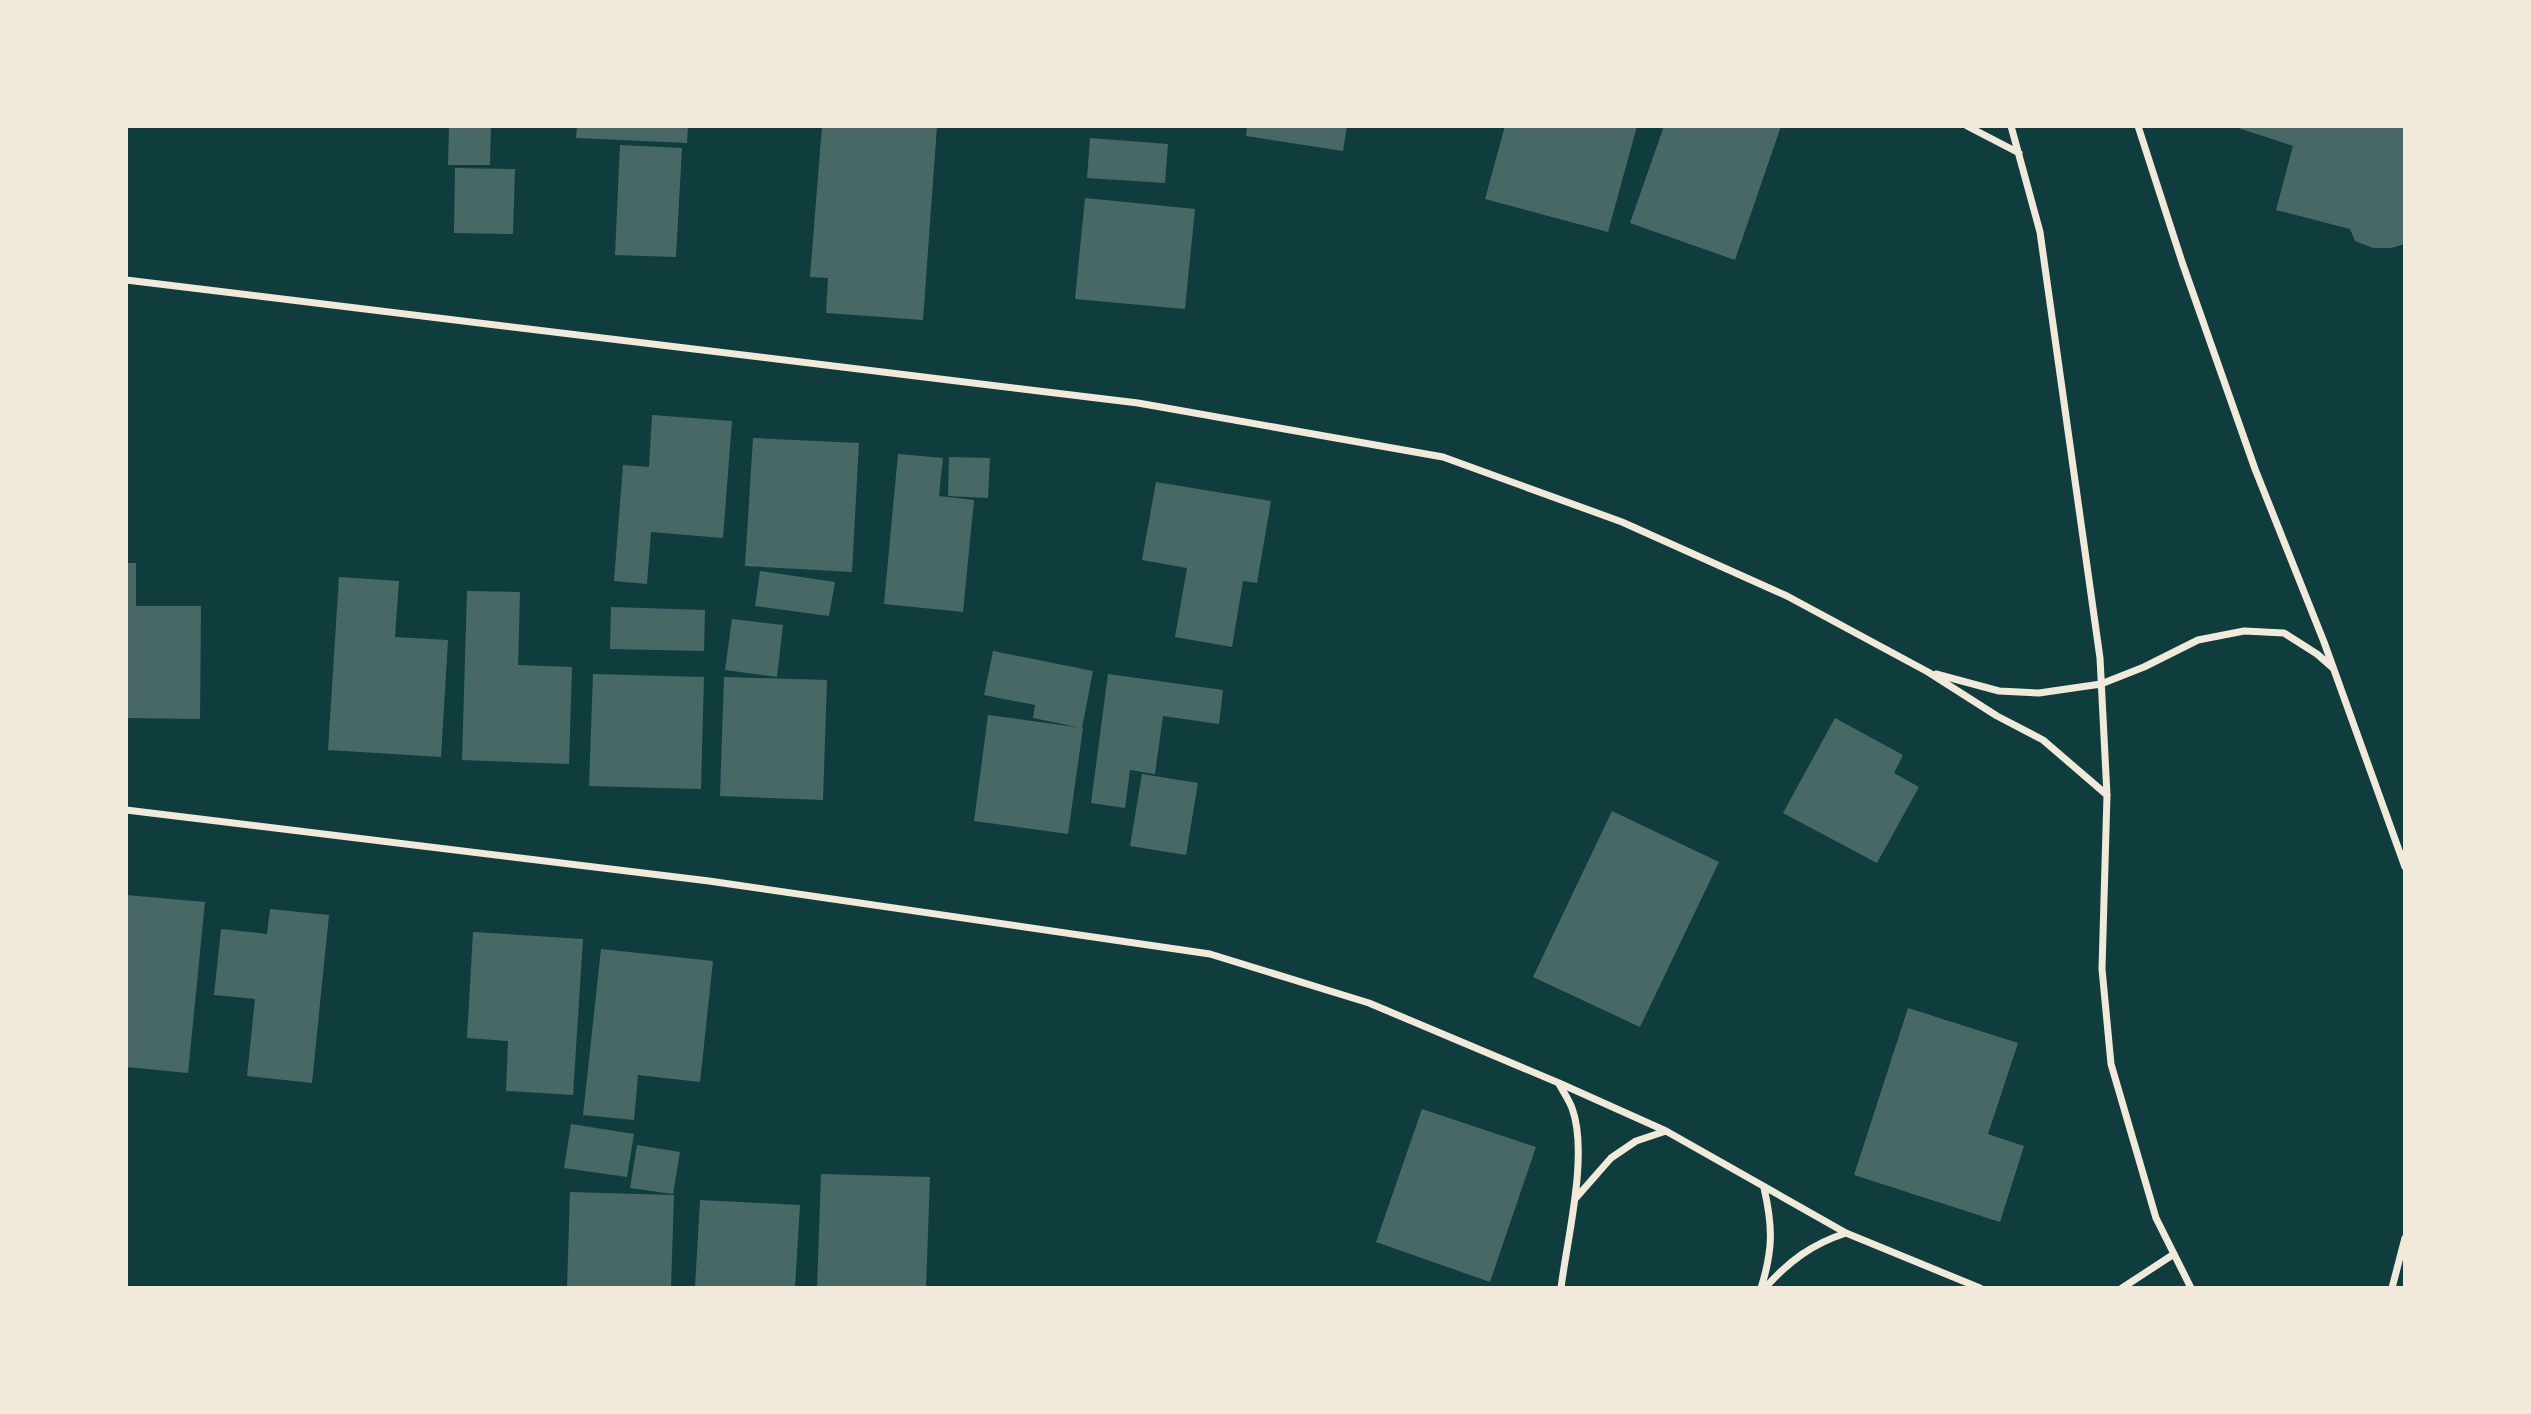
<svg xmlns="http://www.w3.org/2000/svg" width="2531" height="1414" font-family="Raleway,sans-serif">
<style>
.building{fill:#486865}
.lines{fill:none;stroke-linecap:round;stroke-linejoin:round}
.minor{stroke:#f1e9da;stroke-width:7}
</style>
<rect width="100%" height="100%" fill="#0f3d3e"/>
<path class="building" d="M449 126H491L490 165H448Z
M577 126H688L687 143 576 138Z
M822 126H937L923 320 826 313 828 278 810 277Z
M1247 126H1347L1343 151 1246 136Z
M1505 126H1637L1608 232 1485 199Z
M1664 126H1781L1735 260 1630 223Z
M2232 126H2405V244L2391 248H2373L2355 241 2350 229 2276 210 2293 146Z
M1090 138 1168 144 1165 183 1087 178Z
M620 145 682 148 676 257 615 255Z
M455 168 515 169 513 234 454 233Z
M1085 198 1195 209 1185 309 1075 299Z
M652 415 732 421 723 538 651 532 647 584 614 581 623 465 649 467Z
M753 438 859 443 852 572 745 566Z
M898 454 943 458 939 496 974 500 963 612 884 604Z
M949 457 990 458 988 498 948 496Z
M1156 482 1271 501 1257 583 1243 581 1232 647 1175 637 1187 568 1142 560Z
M126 563H136V606H201L200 719 126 718Z
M760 571 835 582 829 616 755 606Z
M339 577 399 581 395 637 448 640 441 757 328 750Z
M467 591 520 592 518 665 572 667 569 764 462 760Z
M611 607 705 610 704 651 610 649Z
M732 619 783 625 777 677 725 670Z
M993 651 1093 671 1082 728 1033 718 1035 705 984 695Z
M593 674 704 677 701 789 589 786Z
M1108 674 1223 690 1219 724 1163 716 1155 774 1130 770 1125 808 1091 803Z
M724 677 827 680 823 800 720 796Z
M988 715 1083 728 1068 834 974 821Z
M1835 718 1903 755 1894 773 1919 787 1877 863 1783 813Z
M1142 774 1198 783 1186 855 1130 846Z
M1612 811 1719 862 1640 1027 1533 977Z
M126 895 205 902 188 1073 126 1067Z
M270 909 329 915 312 1083 247 1076 255 999 214 995 221 929 267 934Z
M473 932 583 939 573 1095 506 1091 508 1041 467 1038Z
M601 949 713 961 700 1082 638 1075 634 1120 583 1115Z
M1908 1008 2018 1043 1988 1134 2024 1146 2000 1222 1854 1175Z
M1422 1109 1536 1147 1490 1282 1376 1242Z
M571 1124 634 1134 627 1177 564 1168Z
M637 1145 680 1152 673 1194 630 1188Z
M821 1174 930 1177 926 1288H817Z
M570 1192 674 1195 671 1288H567Z
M700 1200 800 1205 795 1288H695Z"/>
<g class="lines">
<path class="minor" d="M1967 126 2019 153
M2011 126 2040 232 2100 658 2107 795 2102 969 2111 1064 2156 1218 2191 1288
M2138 126 2182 262 2255 469 2324 642 2405 867
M126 280 1138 403 1443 457 1622 522 1787 596 1928 672 1997 716 2043 740 2107 795
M1936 674 1999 691 2039 693 2101 684 2144 667 2198 640 2244 631 2284 633 2317 654 2333 668
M126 810 709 881 1210 954 1369 1003 1559 1083 1666 1131 1846 1233 1980 1288
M1559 1084C1563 1091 1569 1100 1572 1108 1589 1154 1567 1239 1561 1288
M1575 1199 1611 1158 1636 1141 1666 1131
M1761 1288C1773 1250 1773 1227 1764 1188
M1765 1288C1789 1261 1812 1244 1846 1233
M2122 1288 2174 1254
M2392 1288 2405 1238"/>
</g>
<rect width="2531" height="1414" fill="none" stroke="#f1e9da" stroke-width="256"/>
</svg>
